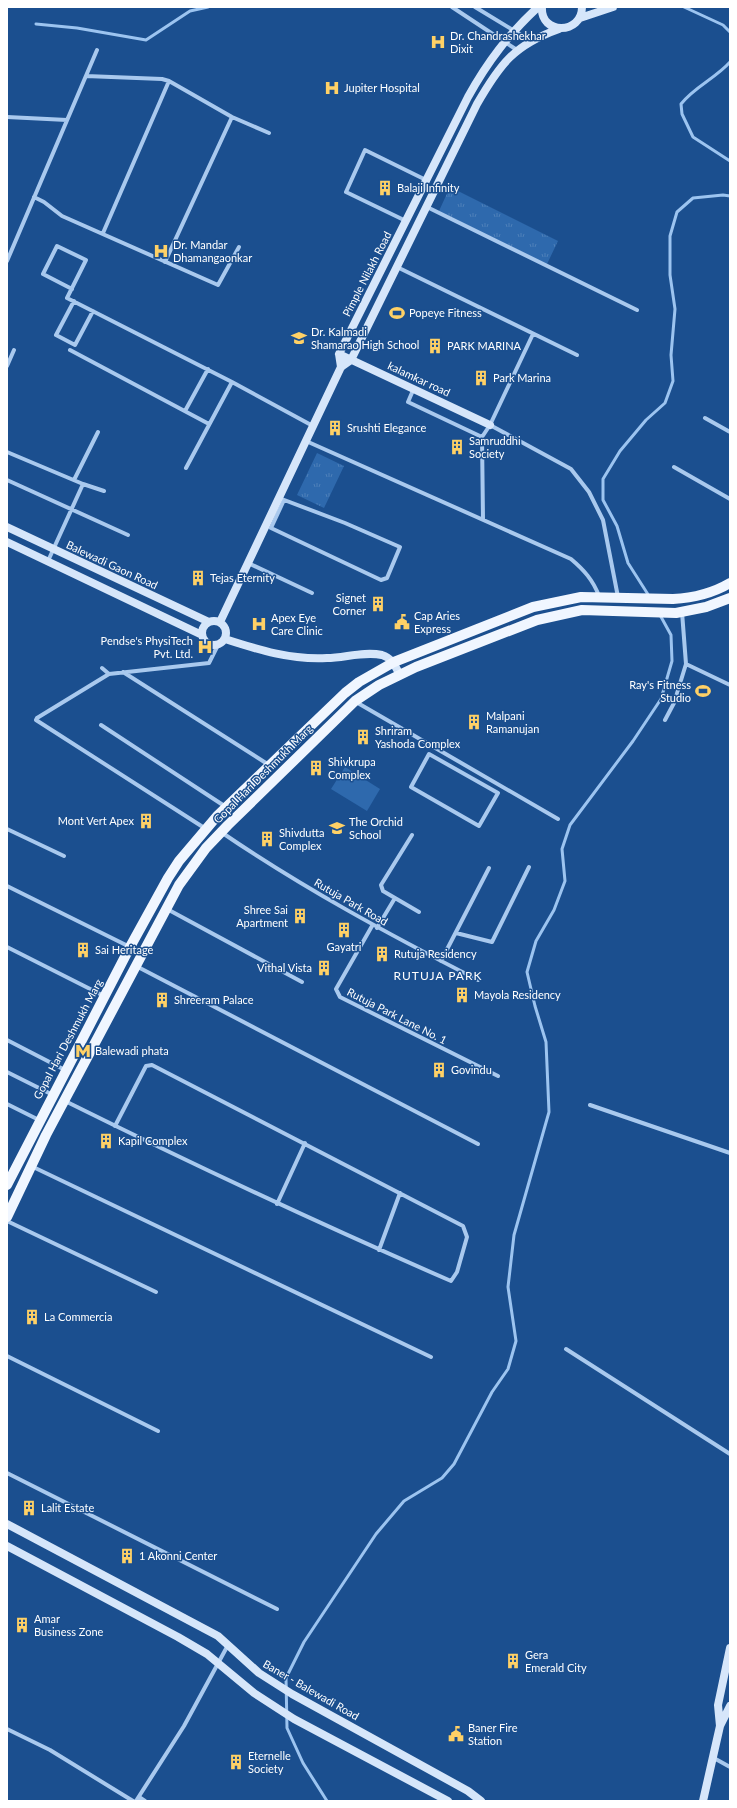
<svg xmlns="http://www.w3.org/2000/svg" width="737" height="1808" font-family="Lato,sans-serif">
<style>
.grass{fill:#2e69ad}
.park{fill:url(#park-tufts)}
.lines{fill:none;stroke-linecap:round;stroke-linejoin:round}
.stream{stroke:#9cc4f0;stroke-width:3}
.street{stroke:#a9c9ee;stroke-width:4}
.secondary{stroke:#d6e6fa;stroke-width:8}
.primary{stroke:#f0f6ff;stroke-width:10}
.labels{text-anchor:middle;stroke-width:3;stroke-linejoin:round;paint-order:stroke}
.poi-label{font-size:11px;fill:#fff;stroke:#1b4f8f;text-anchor:start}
.street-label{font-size:11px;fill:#fff;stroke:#1b4f8f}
.neighbourhood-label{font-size:12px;letter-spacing:1px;fill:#fff;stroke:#1b4f8f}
</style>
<defs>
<pattern id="park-tufts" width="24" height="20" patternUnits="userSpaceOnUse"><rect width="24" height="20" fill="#2e69ad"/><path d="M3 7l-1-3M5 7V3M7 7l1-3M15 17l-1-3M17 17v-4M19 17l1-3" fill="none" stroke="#4d80b9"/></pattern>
</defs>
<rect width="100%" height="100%" fill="#1b4f8f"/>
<path class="grass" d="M345 767 380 789 367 811 331 789Z"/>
<path class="park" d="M450 187 558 241 547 264 439 211Z
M317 453 344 466 324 508 297 495Z"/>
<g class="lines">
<path class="stream" d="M684 7 723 25 730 32
M36 24 77 28 146 40 190 11 208 7
M730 62C716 78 694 87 681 104L682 114 693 137 730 161
M649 596 628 563 617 526 603 500V479L620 451 646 420 665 403 673 381 671 355 675 309 670 275V236L677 212 693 198 723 195 730 196
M327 1801 303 1763 287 1728 286 1678 304 1642 376 1534 404 1501 442 1478 454 1464 492 1392 508 1369 516 1341 508 1287 514 1235 549 1112 546 1042 535 1006 527 972 536 941 554 910 565 881 562 849 570 825 633 741 661 699 672 661 671 635 660 615"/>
<path class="street" d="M452 7 517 50
M475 7 531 41
M86 76 162 79 169 81 232 117 269 133
M7 117 67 120
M34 197 44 202 62 216 218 285 239 247
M427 207 637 310
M406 221 346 192 365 150 426 180
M103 233 169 81
M7 261 97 50
M165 262 232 117
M397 267 577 355
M72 289 43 274 57 246 86 260 67 298 232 382 313 426
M74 301 56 335 75 345 93 311
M70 350 209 424
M7 366 14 350
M414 388 408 402 482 437
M185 411 208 369
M705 418 730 432
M490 425 571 469 589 492 603 520 618 597
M306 441 571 559C584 570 593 580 599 596
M7 452 83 484 104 491
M674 467 730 499
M186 468 232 382
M7 480 128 535
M74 480 98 432
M279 498 345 523 400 547 387 578 381 580 271 528 284 500
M483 519 482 437 490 425 533 334
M48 561 83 484
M248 563 312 593
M682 612 686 664 730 685
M102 668 109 674
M123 672 269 765
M356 702 558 819
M665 720 674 703 686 664
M101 725 226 807
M429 754 498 793 479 826 411 787Z
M7 829 64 856
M206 829 36 720 37 718 109 674 209 663 218 645
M221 832C303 888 390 935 478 980
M412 835 381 885 383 891 419 912
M7 886 130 947
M167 909 302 982
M372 926 336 989 340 997 498 1076
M377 928 395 898
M456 933 492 942 529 867
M7 947 104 996
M441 961 489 868
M136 966 478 1144
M7 1040 65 1070
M7 1072 53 1095
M65 1101C192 1164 320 1224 451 1281L457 1272 467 1237 463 1226 152 1065 146 1066 115 1126
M7 1104 39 1120
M590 1105 730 1153
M31 1166 431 1357
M277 1204 305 1143
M7 1221 156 1292
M379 1250 400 1193
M566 1349 730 1454
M7 1356 158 1431
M7 1473 277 1609
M7 1729 50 1750 133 1801
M712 1757 730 1767
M139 1797 145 1801
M136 1801 184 1726 228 1645"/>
<path class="secondary" d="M542 7C540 35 582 35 582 7
M580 18 613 7
M339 354 490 425
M341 367 339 354 468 97C488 61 508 35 538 7
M341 367 351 360 477 104C500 64 514 45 559 29
M7 527 209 622
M7 542 202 635
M202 633a12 12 0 1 1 24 0a12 12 0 1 1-24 0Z
M220 622 341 367
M225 639C259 650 291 660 327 658 344 658 364 651 382 655 392 658 395 666 400 675
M7 1524 218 1636 259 1673 292 1694 468 1791 481 1801
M7 1546 178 1637 207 1654 254 1693 294 1719 448 1801
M720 1726 718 1705 730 1648
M703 1801 720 1726 730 1706"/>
<path class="primary" d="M7 1185 130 947 168 878 179 861 218 815 345 693 359 682 394 662 533 607 581 597 673 599C692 598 713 593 730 583
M7 1217 46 1135 179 885 206 848 228 825 355 701 379 685 416 667 537 620 582 610 676 613 706 607 730 598"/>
</g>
<defs>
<symbol id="hospital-bare" viewBox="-9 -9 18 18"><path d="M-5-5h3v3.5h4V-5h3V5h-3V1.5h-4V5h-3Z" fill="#ffd166" stroke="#1b4f8f" stroke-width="2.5" paint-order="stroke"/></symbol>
<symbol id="building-bare" viewBox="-9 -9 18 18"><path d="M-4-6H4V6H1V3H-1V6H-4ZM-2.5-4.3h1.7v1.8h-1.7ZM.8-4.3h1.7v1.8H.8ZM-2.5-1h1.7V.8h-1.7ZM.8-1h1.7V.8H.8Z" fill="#ffd166" stroke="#1b4f8f" stroke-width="2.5" paint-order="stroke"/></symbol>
<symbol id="stadium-bare" viewBox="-9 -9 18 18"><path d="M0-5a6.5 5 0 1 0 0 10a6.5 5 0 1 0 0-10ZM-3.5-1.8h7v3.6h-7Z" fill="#ffd166" stroke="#1b4f8f" stroke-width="2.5" paint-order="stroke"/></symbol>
<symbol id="school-bare" viewBox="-9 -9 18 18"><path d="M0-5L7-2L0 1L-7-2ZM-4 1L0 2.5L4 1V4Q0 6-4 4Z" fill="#ffd166" stroke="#1b4f8f" stroke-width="2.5" paint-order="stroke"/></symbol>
<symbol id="civic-bare" viewBox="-9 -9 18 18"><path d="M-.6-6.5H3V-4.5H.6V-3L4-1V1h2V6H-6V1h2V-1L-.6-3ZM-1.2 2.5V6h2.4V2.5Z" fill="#ffd166" stroke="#1b4f8f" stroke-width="2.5" paint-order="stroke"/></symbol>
<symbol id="metro-bare" viewBox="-9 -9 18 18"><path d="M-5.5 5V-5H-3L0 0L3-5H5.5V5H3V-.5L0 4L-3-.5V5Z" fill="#ffd166" stroke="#1b4f8f" stroke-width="2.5" paint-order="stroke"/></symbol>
</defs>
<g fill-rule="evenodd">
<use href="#hospital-bare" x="427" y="31" width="22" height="22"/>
<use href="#hospital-bare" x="321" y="77" width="22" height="22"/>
<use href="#building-bare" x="374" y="177" width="22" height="22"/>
<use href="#hospital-bare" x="150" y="240" width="22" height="22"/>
<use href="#stadium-bare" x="386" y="302" width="22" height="22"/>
<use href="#school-bare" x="288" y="327" width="22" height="22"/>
<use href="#building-bare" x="424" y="335" width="22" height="22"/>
<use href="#building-bare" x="470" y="367" width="22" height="22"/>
<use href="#building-bare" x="324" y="417" width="22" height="22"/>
<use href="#building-bare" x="446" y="436" width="22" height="22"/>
<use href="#building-bare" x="187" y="567" width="22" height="22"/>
<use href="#building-bare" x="367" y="593" width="22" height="22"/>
<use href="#civic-bare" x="391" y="611" width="22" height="22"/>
<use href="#hospital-bare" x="248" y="613" width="22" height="22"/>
<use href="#hospital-bare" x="194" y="636" width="22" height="22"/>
<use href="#stadium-bare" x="692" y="680" width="22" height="22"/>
<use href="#building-bare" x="463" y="711" width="22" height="22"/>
<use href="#building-bare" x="352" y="726" width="22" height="22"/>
<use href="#building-bare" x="305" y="757" width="22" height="22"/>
<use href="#building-bare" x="135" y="810" width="22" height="22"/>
<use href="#school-bare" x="326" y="817" width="22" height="22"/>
<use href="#building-bare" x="256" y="828" width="22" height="22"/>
<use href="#building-bare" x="289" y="905" width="22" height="22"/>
<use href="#building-bare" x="333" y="919" width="22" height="22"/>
<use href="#building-bare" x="72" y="939" width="22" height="22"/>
<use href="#building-bare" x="371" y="943" width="22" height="22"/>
<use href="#building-bare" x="313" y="957" width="22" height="22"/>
<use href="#building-bare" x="451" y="984" width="22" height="22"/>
<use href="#building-bare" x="151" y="989" width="22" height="22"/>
<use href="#metro-bare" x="72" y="1040" width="22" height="22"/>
<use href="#building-bare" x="428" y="1059" width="22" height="22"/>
<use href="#building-bare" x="95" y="1130" width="22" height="22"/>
<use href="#building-bare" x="21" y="1306" width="22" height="22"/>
<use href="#building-bare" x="18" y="1497" width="22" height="22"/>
<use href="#building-bare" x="116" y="1545" width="22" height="22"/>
<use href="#building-bare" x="11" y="1614" width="22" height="22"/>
<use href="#building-bare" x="502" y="1650" width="22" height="22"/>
<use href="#civic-bare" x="445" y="1723" width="22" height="22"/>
<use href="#building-bare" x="225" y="1751" width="22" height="22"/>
</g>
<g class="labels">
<g class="poi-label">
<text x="450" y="40">Dr. Chandrashekhar<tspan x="450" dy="13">Dixit</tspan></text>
<text x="344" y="92">Jupiter Hospital</text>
<text x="397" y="192">Balaji Infinity</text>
<text x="173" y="249">Dr. Mandar<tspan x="173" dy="13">Dhamangaonkar</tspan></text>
<text x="409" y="317">Popeye Fitness</text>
<text x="311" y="336">Dr. Kalmadi<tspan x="311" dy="13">Shamarao High School</tspan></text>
<text x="447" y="350">PARK MARINA</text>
<text x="493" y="382">Park Marina</text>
<text x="347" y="432">Srushti Elegance</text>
<text x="469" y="445">Samruddhi<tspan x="469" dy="13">Society</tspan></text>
<text x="210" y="582">Tejas Eternity</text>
<text x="366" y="602" text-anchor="end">Signet<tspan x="366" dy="13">Corner</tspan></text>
<text x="414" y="620">Cap Aries<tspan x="414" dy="13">Express</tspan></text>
<text x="271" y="622">Apex Eye<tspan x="271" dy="13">Care Clinic</tspan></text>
<text x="193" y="645" text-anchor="end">Pendse's PhysiTech<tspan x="193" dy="13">Pvt. Ltd.</tspan></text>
<text x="691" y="689" text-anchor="end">Ray's Fitness<tspan x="691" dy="13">Studio</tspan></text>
<text x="486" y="720">Malpani<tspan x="486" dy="13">Ramanujan</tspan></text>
<text x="375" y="735">Shriram<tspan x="375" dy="13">Yashoda Complex</tspan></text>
<text x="328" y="766">Shivkrupa<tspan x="328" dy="13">Complex</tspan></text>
<text x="134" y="825" text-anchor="end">Mont Vert Apex</text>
<text x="349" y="826">The Orchid<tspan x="349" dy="13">School</tspan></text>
<text x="279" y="837">Shivdutta<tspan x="279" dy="13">Complex</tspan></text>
<text x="288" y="914" text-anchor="end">Shree Sai<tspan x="288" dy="13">Apartment</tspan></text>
<text x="344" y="951" text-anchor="middle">Gayatri</text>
<text x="95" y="954">Sai Heritage</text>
<text x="394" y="958">Rutuja Residency</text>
<text x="312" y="972" text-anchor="end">Vithal Vista</text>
<text x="474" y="999">Mayola Residency</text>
<text x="174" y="1004">Shreeram Palace</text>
<text x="95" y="1055">Balewadi phata</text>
<text x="451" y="1074">Govindu</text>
<text x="118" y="1145">Kapil Complex</text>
<text x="44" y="1321">La Commercia</text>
<text x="41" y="1512">Lalit Estate</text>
<text x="139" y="1560">1 Akonni Center</text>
<text x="34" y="1623">Amar<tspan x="34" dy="13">Business Zone</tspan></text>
<text x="525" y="1659">Gera<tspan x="525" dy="13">Emerald City</tspan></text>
<text x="468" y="1732">Baner Fire<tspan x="468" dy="13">Station</tspan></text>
<text x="248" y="1760">Eternelle<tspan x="248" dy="13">Society</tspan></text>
</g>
<g class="street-label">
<text transform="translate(367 274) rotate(-63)" y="4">Pimple Nilakh Road</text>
<text transform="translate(419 379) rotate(25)" y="4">kalamkar road</text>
<text transform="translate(112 565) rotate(25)" y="4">Balewadi Gaon Road</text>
<text transform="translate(263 774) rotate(-45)" y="4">Gopal Hari Deshmukh Marg</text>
<text transform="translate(351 902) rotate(30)" y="4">Rutuja Park Road</text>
<text transform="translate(397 1016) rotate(27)" y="4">Rutuja Park Lane No. 1</text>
<text transform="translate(68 1039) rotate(-62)" y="4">Gopal Hari Deshmukh Marg</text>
<text transform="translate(311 1690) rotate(30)" y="4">Baner - Balewadi Road</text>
</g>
<g class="neighbourhood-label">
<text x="438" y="980">RUTUJA PARK</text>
</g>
</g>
<rect width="737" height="1808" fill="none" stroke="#ffffff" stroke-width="16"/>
</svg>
